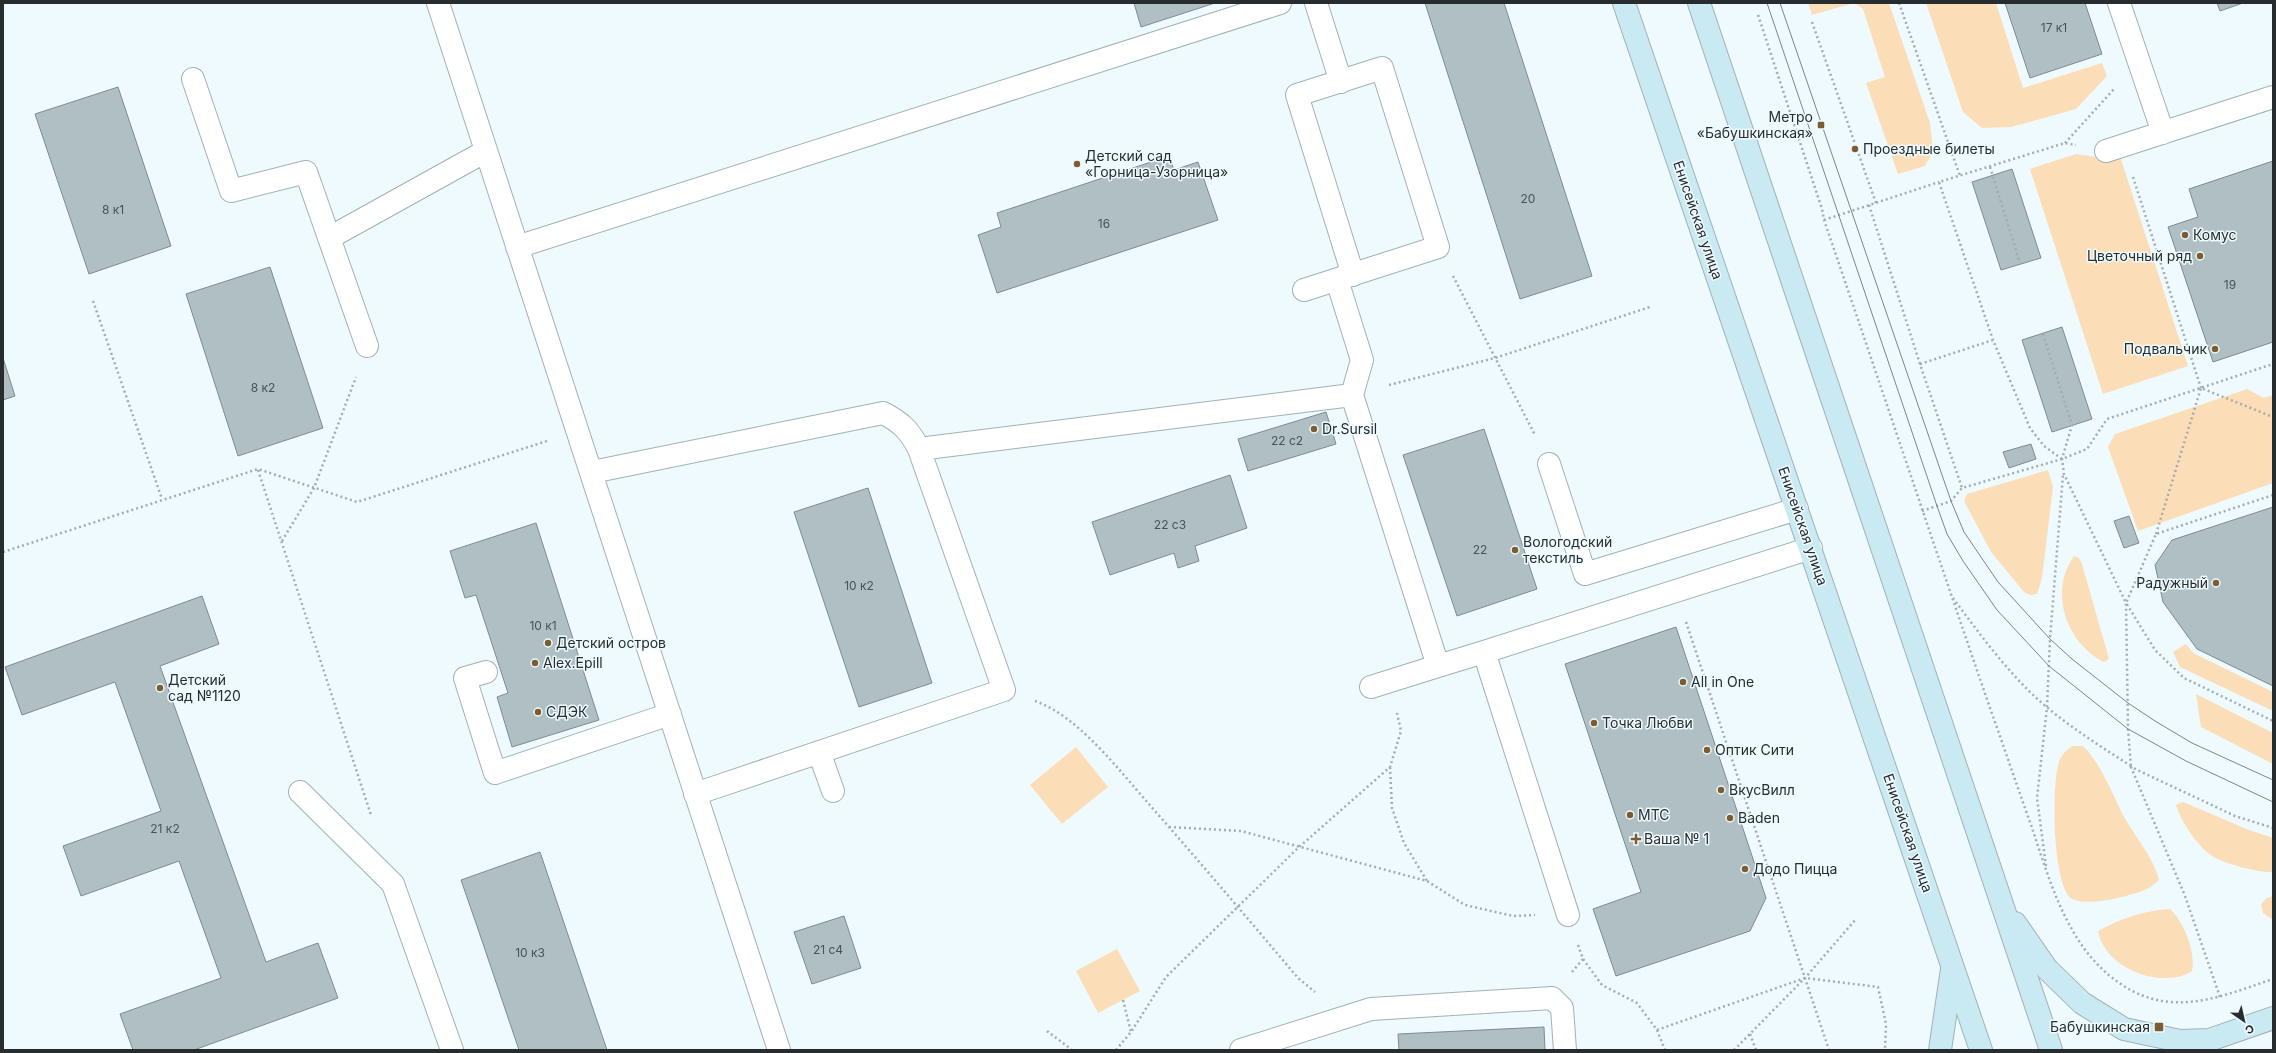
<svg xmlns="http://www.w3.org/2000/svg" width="2276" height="1053" font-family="Inter,sans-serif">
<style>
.green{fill:#fbdeb7}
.building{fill:#b0bfc3;stroke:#7e8c90}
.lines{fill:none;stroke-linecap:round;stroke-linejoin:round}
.service-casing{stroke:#a2b1b5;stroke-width:24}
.secondary-casing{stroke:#a2b1b5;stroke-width:24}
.path{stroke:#a3acb0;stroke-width:2.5;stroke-dasharray:2 3;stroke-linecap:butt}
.service{stroke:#fff;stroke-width:22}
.secondary{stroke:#c9eaf2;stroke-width:22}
.tram{stroke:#7d8689;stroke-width:1}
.poi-dot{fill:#7c5d32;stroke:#eefafe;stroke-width:1.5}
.labels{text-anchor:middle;stroke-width:3;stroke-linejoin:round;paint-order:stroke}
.number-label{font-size:12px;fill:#495254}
.poi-label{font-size:14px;fill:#272d2f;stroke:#eefafe;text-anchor:start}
.street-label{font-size:14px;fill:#272d2f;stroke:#eefafe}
</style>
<rect width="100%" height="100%" fill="#eefafe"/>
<path class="green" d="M1808 3H1889L1930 123 1933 152 1925 166 1898 174 1866 83 1885 77 1863 9 1854 3 1812 15Z
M1926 3H1996L2023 88 2102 63 2107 76 2076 109 2011 127 1982 128 1963 112Z
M2119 153 2188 366 2103 394 2030 169 2076 154 2102 158Z
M2247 389 2264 398 2273 395V483L2138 531 2108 447 2115 434Z
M2048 470 2053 487 2042 578 2037 594 2030 595 2024 592 1991 552 1964 501 1967 494Z
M2074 556 2079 558 2082 564 2109 659 2104 662C2067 644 2048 592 2074 556Z
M2186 644 2193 653 2273 692V711L2180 667 2173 652Z
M2196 694 2273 733V764L2201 727Z
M2072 746H2083C2102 765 2111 792 2123 815 2135 837 2153 856 2159 880 2155 883 2151 887 2147 889 2131 896 2088 907 2072 899 2052 888 2050 776 2061 757 2063 753 2069 749 2072 746Z
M1076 747 1108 787 1062 824 1030 785Z
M2183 802 2249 830 2273 838V872C2259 873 2219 863 2208 853 2195 842 2181 821 2176 805Z
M2273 896V920L2263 913 2261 904 2267 898Z
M2170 909C2184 922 2196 952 2192 971 2162 990 2105 969 2098 931 2119 919 2146 910 2170 909Z
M1117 949 1140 991 1098 1013 1076 971Z"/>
<path class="building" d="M1134 3H1215L1141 27Z
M1425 3H1504L1592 276 1520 299Z
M2005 3H2085L2102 54 2030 78Z
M2217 3H2243L2220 11Z
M118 87 171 246 89 274 35 114Z
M1169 156 1174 170 1198 162 1218 220 997 293 978 235 1001 227 997 213Z
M2273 161V342L2213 362 2168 227 2198 217 2189 189Z
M2012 169 2041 258 2001 270 1972 182Z
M270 267 323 428 238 456 186 294Z
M2062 327 2092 419 2052 432 2022 340Z
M3 358 15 396 3 400Z
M1326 412 1336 444 1248 471 1238 439Z
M1484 429 1537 589 1457 616 1403 455Z
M2031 444 2036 459 2009 468 2003 452Z
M1230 475 1247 528 1195 546 1199 561 1178 568 1174 553 1110 575 1092 522Z
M868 488 932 683 859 707 794 512Z
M2273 507V686L2197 649 2163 602 2155 565 2172 540Z
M2129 516 2139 543 2124 548 2114 521Z
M536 523 599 720 512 747 497 697 508 693 476 595 465 598 450 551Z
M202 596 219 644 160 666 266 962 318 943 338 998 194 1050H133L120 1014 221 978 179 861 81 896 63 846 161 811 115 682 22 715 5 667Z
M1676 627 1766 898 1750 931 1616 976 1593 909 1641 892 1565 664Z
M540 852 607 1050H519L478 929 461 880Z
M844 916 861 968 812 984 794 932Z
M1544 1027 1545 1050H1399L1398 1034Z"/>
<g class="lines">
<defs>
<path id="service" d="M438 3 779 1050
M1316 3 1341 82
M2119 3 2163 133
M193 79 231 191 306 172 367 346
M2106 151 2273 97
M329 238 486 151
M517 247 1280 3
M1337 280 1362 360 1352 395 1438 666 1371 687
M1304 290C1349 276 1393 261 1438 247L1382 68 1297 95 1353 275
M919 449 1352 395
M1549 464 1585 574 1797 509
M592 472 883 413C901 422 910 431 919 449L1004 690 695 794
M1438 666 1484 652
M486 672 465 678 495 773 670 714
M819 752 833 791
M300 792 393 884 452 1050
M1568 915 1484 652 1811 548
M1241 1050 1371 1009 1552 998 1562 1008 1565 1050"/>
<path id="secondary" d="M1624 3 1981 1050
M1699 3 2051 1050
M2015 923 2047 969 2082 1003 2124 1029 2180 1041 2209 1040
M2195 1045 2273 1018
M1940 1050 1952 969"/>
</defs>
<use href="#service" class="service-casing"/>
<use href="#secondary" class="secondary-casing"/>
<path class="path" d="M1899 3 1960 176
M1758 15 1822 209 1824 220C1880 383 1934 546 1990 708 2004 747 2017 786 2031 825 2049 878 2065 939 2110 976 2165 1021 2214 999 2273 979
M1812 22 1876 203
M2065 143 2114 89
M1990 167 2020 263
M2133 177 2201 388
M1869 205 1920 364 1962 488
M1824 220 1939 182
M1453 276 1535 435
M93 301 162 499
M2043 334 2072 425 2062 459 2064 474 2126 603 2128 729 2131 767
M1920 364 1993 340
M1389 385 1495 358 1650 307
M2062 459 2044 446 2030 428 1993 340 1939 182 2065 143 2076 145
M258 470 371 815
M2273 495 2156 534 2126 603 2155 650 2184 678 2273 721
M1922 511 1951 501 1962 488 2062 459 2087 449 2107 419 2273 364
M2156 534 2201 388 2273 417
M282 541 314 488 356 377
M3 552 258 469 357 502 547 441
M1953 598C1975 628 1998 659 2024 686 2055 718 2094 742 2131 766
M1686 622 1829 1050
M1035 701C1078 716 1118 769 1148 803 1199 861 1249 920 1298 978L1315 992
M1390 767 1392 808 1404 843 1427 881
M1169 827 1241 831 1427 881 1465 905 1513 916 1535 915
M2046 866 2037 798 2047 707 2050 639 2063 475
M1578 945 1583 959 1602 985 1637 1003 1657 1030 1665 1050
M1572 972 1583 959
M2220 997 2185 896 2131 767 2235 816 2273 828
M1123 1000 1131 1032
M1657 1030 1805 978 1878 987 1886 1024 1885 1050
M1047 1031 1072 1050
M1750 1034 1756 1050
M1116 1050 1131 1032 1166 977 1298 848 1390 767 1401 731 1397 713
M1734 1050 1805 978 1856 919"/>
<use href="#service" class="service"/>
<use href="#secondary" class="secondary"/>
<path class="tram" d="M1767 3 1937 506 1947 534 1963 561 1997 610 2049 666 2128 729 2186 761 2273 802
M1780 3 1951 501 1964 532 1998 582 2050 639 2072 659 2128 703 2155 721 2192 743 2273 780"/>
</g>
<g class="poi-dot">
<rect x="1817" y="121" width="8" height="8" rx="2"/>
<circle cx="1855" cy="149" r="4"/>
<circle cx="1077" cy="164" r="4"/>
<circle cx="2185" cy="235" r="4"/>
<circle cx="2200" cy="256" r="4"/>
<circle cx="2215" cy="349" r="4"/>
<circle cx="1314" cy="429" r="4"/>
<circle cx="1515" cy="550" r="4"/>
<circle cx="2216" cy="583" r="4"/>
<circle cx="548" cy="643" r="4"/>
<circle cx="535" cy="663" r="4"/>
<circle cx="1683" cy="682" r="4"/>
<circle cx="160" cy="688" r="4"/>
<circle cx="538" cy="712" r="4"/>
<circle cx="1594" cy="723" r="4"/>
<circle cx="1707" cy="750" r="4"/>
<circle cx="1721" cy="790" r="4"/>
<circle cx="1630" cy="815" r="4"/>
<circle cx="1730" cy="818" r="4"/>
<path d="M1634 833h4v4h4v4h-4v4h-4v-4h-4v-4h4z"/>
<circle cx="1745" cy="869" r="4"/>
<rect x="2154" y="1022" width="10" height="10" rx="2"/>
</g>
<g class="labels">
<g class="number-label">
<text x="2054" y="32">17 к1</text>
<text x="1528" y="203">20</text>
<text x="113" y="214">8 к1</text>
<text x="1104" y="228">16</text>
<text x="2230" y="289">19</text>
<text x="263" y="392">8 к2</text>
<text x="1287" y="445">22 с2</text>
<text x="1170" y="529">22 с3</text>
<text x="1480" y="554">22</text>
<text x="859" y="590">10 к2</text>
<text x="543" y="630">10 к1</text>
<text x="165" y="833">21 к2</text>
<text x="828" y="954">21 с4</text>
<text x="530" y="957">10 к3</text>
</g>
<g class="poi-label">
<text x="1813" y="122" text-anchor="end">Метро<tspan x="1813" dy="16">«Бабушкинская»</tspan></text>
<text x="1863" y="154">Проездные билеты</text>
<text x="1085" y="161">Детский сад<tspan x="1085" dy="16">«Горница-Узорница»</tspan></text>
<text x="2193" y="240">Комус</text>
<text x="2192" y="261" text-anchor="end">Цветочный ряд</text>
<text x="2207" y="354" text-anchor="end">Подвальчик</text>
<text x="1322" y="434">Dr.Sursil</text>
<text x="1523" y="547">Вологодский<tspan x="1523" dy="16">текстиль</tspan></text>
<text x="2208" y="588" text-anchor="end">Радужный</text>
<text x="556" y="648">Детский остров</text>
<text x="543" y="668">Alex.Epill</text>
<text x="168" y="685">Детский<tspan x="168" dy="16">сад №1120</tspan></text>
<text x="1691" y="687">All in One</text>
<text x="546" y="717">СДЭК</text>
<text x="1602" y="728">Точка Любви</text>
<text x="1715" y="755">Оптик Сити</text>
<text x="1729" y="795">ВкусВилл</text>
<text x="1638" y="820">МТС</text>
<text x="1738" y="823">Baden</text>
<text x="1644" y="844">Ваша № 1</text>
<text x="1753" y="874">Додо Пицца</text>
<text x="2150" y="1032" text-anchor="end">Бабушкинская</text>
</g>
<g class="street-label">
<text transform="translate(1698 220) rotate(71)" y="5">Енисейская улица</text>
<text transform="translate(1803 526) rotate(71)" y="5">Енисейская улица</text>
<text transform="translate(1908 833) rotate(71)" y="5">Енисейская улица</text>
</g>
</g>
<rect width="2276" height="1053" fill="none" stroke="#272d2f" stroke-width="8"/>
<g transform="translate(2244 1021) rotate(146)" stroke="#eefafe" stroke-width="3" paint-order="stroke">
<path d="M0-3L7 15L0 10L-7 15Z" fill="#272d2f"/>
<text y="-6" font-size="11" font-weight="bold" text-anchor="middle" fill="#272d2f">С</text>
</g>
</svg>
